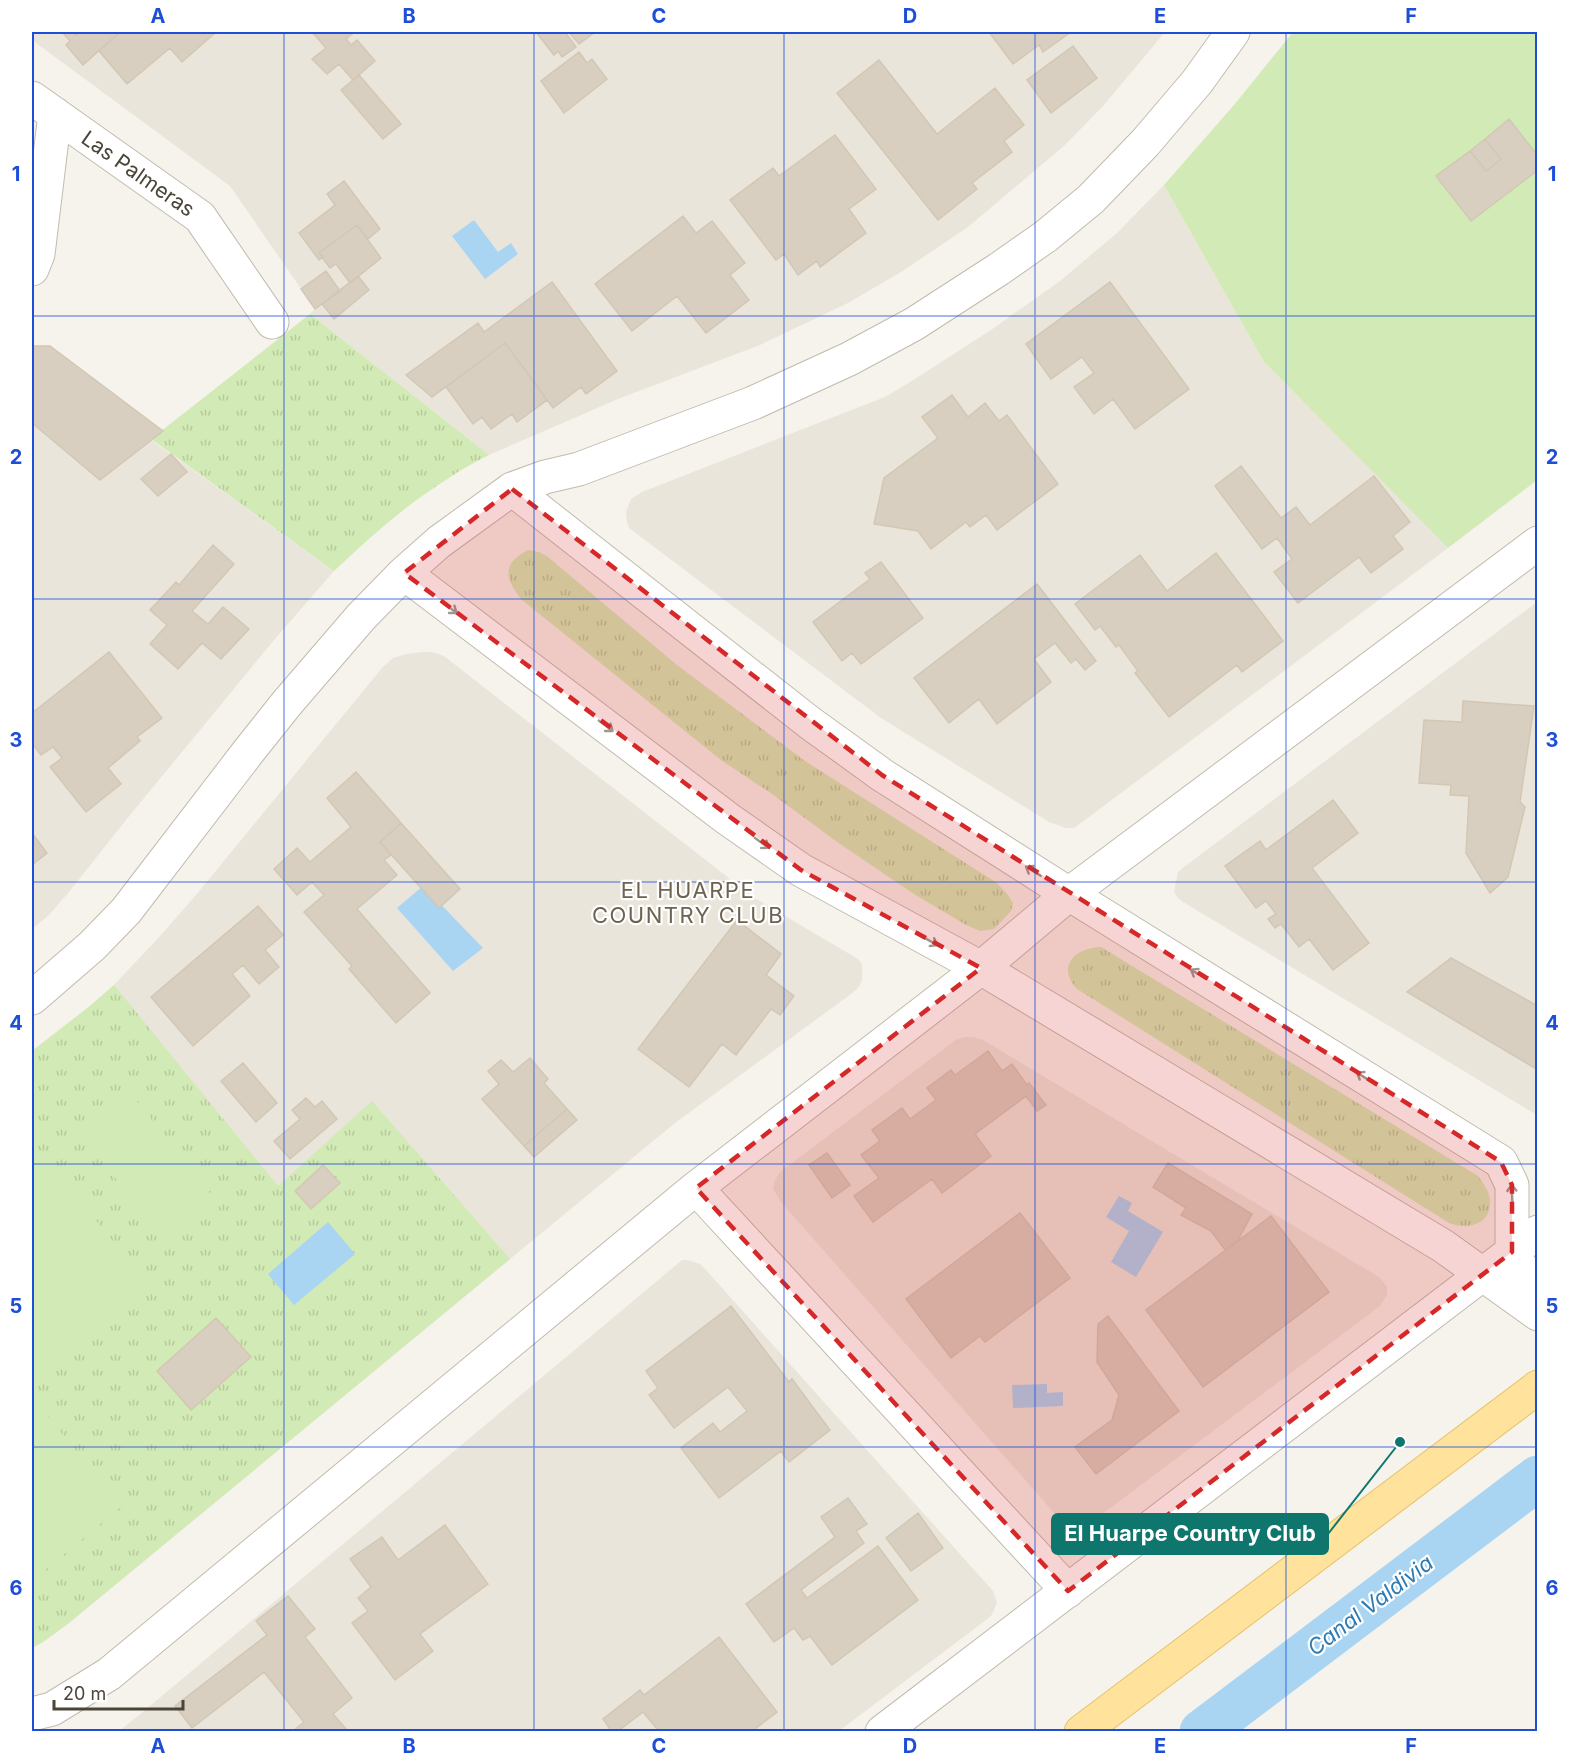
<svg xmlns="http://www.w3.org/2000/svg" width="1569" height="1763" font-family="Inter,sans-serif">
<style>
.residential{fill:#eae5da}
.grass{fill:url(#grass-tufts)}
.park{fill:#d2eab5}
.water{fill:#a9d4f2}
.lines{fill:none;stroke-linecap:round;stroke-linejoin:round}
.canal{stroke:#a9d4f2;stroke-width:45}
.building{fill:#d8cfc1;stroke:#d3c7b4;stroke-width:1.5}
.street-casing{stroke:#c2bbae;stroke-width:35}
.primary-casing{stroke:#e6c16a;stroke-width:35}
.street{stroke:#fff;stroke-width:33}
.primary{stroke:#ffe39c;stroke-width:33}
.oneway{stroke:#9c9892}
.marked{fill:#d62828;fill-opacity:0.2;stroke:#d62828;stroke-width:4.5;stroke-dasharray:12 8;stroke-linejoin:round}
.grid{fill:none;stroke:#1d4ed8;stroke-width:1.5;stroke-opacity:0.55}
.labels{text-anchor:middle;stroke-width:4.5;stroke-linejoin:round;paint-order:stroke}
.street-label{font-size:21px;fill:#4b4439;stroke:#fff}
.neighbourhood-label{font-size:22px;letter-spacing:1.5px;fill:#6e6250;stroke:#fff}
.water-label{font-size:22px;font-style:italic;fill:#2e7ab2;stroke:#fff}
.leader{fill:none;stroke:#0f766e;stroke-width:2}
.callout-dot{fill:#0f766e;stroke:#fff;stroke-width:2}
.callout{fill:#0f766e;stroke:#0f766e;stroke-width:2}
.callout-label{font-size:22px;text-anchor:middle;font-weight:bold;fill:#fff}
.neatline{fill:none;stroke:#1d4ed8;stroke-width:2}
.grid-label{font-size:20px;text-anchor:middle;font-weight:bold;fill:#1d4ed8}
</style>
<defs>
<pattern id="grass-tufts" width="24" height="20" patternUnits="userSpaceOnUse" patternTransform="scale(1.5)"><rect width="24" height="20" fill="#d2eab5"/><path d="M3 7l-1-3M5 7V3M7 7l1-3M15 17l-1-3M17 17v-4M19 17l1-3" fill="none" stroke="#b6ca9c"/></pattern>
</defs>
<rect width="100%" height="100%" fill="#f6f3ec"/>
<path class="residential" d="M32 32H503L506 34 509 32H1165L1104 105 1065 145 968 227 901 272 848 303 760 345 618 399 489 455 310 314 315 309 230 186 32 40Z
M1164 185 1264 362 1448 548 1081 823 1074 828H1066L1049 822 881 718 629 528 627 522 626 512 631 499 642 492 885 397 907 384 991 330 1060 281 1117 233Z
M32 346H50L163 431 151 440 334 571 274 640 126 820 69 892 49 915 32 929Z
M1537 602V1115L1183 902 1178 898 1174 892 1178 872 1184 867Z
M422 652H432L444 656 753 897 858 959 862 965V980L859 987 851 994 675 1123 69 1623 43 1642 32 1648V1051L90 1006 114 985 161 935 196 895 382 668 393 658 406 654Z
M965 1037H973L983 1040 1379 1277 1387 1287V1295L1380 1306 1089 1524 1080 1528H1070L1062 1522 781 1202 773 1189 775 1180 780 1172 957 1039Z
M682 1260H687L700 1264 706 1270 993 1591 997 1603 991 1616 986 1620 839 1731 118 1732 144 1711Z"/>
<path class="grass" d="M310 314 489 455C475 462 462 469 449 478 407 504 370 537 334 571L151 439Z
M528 550 539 552 548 557 677 665 805 761 997 883 1008 895 1013 903 1011 911 994 929 980 931 966 925 914 894 840 844 772 794 721 760 522 600C505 579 501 564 528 550Z
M1101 947 1478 1176C1483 1183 1490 1192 1490 1201 1491 1225 1467 1230 1449 1223L1077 989C1056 966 1075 948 1101 947Z
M114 985 278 1186 372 1101 510 1259 69 1623 43 1642 32 1648V1051L90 1006Z"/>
<path class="park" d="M1293 32H1537V480L1448 548 1264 362 1164 185 1234 105Z
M129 1091 220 1206 169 1247 79 1131Z
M32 1141 146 1282 32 1376Z
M41 1408 121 1507 32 1581V1416Z"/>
<path class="water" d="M474 220 498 252 511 243 518 254 485 279 452 236Z
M423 886 483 948 453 971 397 908Z
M1119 1196 1132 1203 1128 1211 1163 1232 1136 1277 1111 1262 1129 1231 1106 1217Z
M328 1222 355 1254 294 1305 268 1274Z
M1047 1384V1393L1063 1392V1406L1013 1408 1012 1385Z"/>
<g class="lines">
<path class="canal" d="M1202 1732 1538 1478"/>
</g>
<path class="building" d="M62 32H73L76 35 79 33 78 32H120L83 65 66 45 70 41Z
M120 32H216L182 62 170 48 127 84 99 51Z
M312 32H350L352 34 346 39 351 45 357 40 375 61 353 80 339 64 327 74 312 59 326 48Z
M536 32H565L576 47 562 57 558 51 554 55Z
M569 32H595L579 44Z
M989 32H1071L1043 52 1039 45 1013 64Z
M1073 46 1097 78 1051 113 1027 80Z
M579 52 587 63 592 59 607 79 564 113 541 81Z
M879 60 937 134 995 88 1024 125 1004 141 1012 152 972 183 977 189 938 220 837 93Z
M359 75 401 124 383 139 341 90Z
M1509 119 1538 156V170L1471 221 1436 176 1470 151 1486 171 1501 159 1485 139Z
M835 135 876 189 849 209 866 233 820 267 817 261 798 275 784 254 776 260 730 200 773 168 779 176Z
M1485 139 1501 159 1486 171 1470 151Z
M344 181 380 229 368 239 357 225 319 253 323 257 319 260 299 233 335 205 327 194Z
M683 216 696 233 712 221 745 263 730 275 749 300 706 333 677 296 632 331 595 284Z
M357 225 381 258 350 283 336 264 330 268 319 253Z
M326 271 340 291 315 309 301 289Z
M358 276 369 290 334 319 322 304Z
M552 282 617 371 586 394 581 387 553 408 505 343 432 397 406 375 478 323 484 332Z
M1110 282 1189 389 1135 429 1113 399 1094 414 1074 387 1094 373 1082 357 1051 379 1026 344Z
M505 343 547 400 517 422 512 414 491 429 482 417 473 424 446 387Z
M32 346H50L163 431 100 480 32 423Z
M952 395 968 417 985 403 999 421 1007 415 1058 484 997 530 986 515 970 527 966 522 931 549 918 531 874 524 884 478 938 438 922 417Z
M171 454 187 472 158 496 141 479Z
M1241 466 1281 518 1296 507 1310 525 1374 476 1410 522 1393 536 1403 549 1371 573 1359 557 1298 603 1274 572 1292 559 1277 538 1262 549 1215 486Z
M213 545 234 564 192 611 208 624 223 607 249 629 221 659 202 643 178 669 150 644 167 625 150 610 176 582 179 585Z
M1216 553 1283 641 1242 672 1237 665 1169 717 1135 673 1138 671 1119 645 1116 647 1100 626 1095 630 1075 604 1140 555 1167 591Z
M881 562 923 618 861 664 852 653 842 661 813 622 870 579 865 573Z
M1037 584 1096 661 1085 670 1076 659 1071 663 1055 643 1034 659 1051 682 997 724 979 699 949 723 914 678Z
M109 652 162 718 137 737 140 741 108 768 121 784 86 812 50 767 62 758 53 747 41 755 32 743V713Z
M1463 701 1534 706 1520 802 1525 807 1508 877 1490 893 1466 853 1469 796 1450 795 1451 785 1419 783 1424 720 1462 722Z
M356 772 401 823 380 842 391 855 384 860 397 875 357 909 430 993 396 1023 349 969 352 966 304 912 324 895 312 882 297 895 274 869 297 848 310 862 351 827 327 798Z
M1333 800 1358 833 1312 868 1369 943 1333 970 1309 939 1299 947 1281 924 1275 928 1268 919 1276 914 1266 901 1256 908 1225 866 1260 841 1266 850Z
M401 823 460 889 439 908 380 842Z
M32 833 47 853 32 865Z
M258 906 283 935 265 950 279 967 259 984 243 965 232 974 250 996 193 1046 151 997Z
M737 920 781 954 766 975 794 996 780 1015 771 1009 736 1055 722 1044 689 1087 638 1049Z
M1451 958 1538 1006V1070L1407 992Z
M988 1051 1002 1071 1012 1064 1027 1085 1029 1083 1046 1105 1037 1111 1026 1096 975 1134 991 1156 942 1193 932 1179 873 1222 854 1196 879 1178 861 1155 880 1141 872 1130 902 1108 910 1119 936 1100 927 1088 951 1070 955 1075Z
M530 1058 548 1079 544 1083 567 1109 524 1146 482 1099 499 1084 488 1071 501 1060 513 1072Z
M243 1063 277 1103 256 1122 221 1081Z
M306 1098 315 1107 322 1101 337 1119 290 1159 274 1141 300 1119 292 1110Z
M567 1109 577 1120 534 1157 524 1146Z
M827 1153 850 1185 832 1198 809 1165Z
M1168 1163 1252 1214 1238 1240 1225 1250 1211 1231 1181 1215 1186 1208 1153 1187Z
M323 1165 340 1183 311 1209 295 1191Z
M1020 1213 1070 1278 985 1342 980 1336 951 1358 906 1299Z
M1271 1216 1329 1292 1203 1387 1146 1310Z
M731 1306 789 1382 792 1379 830 1430 789 1462 781 1451 719 1498 681 1448 713 1423 720 1432 747 1411 728 1387 674 1428 649 1395 658 1388 646 1371Z
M1108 1316 1179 1411 1096 1474 1075 1447 1112 1420 1119 1395 1097 1362 1098 1324Z
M216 1318 251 1357 191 1410 157 1371Z
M848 1498 867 1524 856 1531 864 1543 801 1590 807 1598 878 1546 918 1600 832 1665 810 1636 803 1640 794 1628 774 1642 746 1604 835 1537 821 1517Z
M918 1513 943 1548 911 1571 886 1538Z
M445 1525 488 1584 420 1634 433 1651 395 1680 352 1623 368 1611 358 1598 371 1587 350 1559 382 1537 398 1560Z
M288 1596 315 1629 305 1637 352 1698 333 1714 347 1730 345 1732H292L304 1722 264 1672 192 1728 175 1706 267 1635 256 1621Z
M719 1637 777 1712 751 1732H656L658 1730 643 1712 617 1732H612L603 1719 640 1690 644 1695Z"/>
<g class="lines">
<defs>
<path id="street" d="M32 98 200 217 272 322
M32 269 38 254 55 114
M512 489 810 723 882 775 1069 894 1501 1162 1512 1185V1252L1527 1277 1538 1303
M404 573 728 819 801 870 981 968 1443 1246 1538 1314
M32 998 92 946 126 911 248 752 287 703 361 617 404 573 439 542 512 489 545 477 579 469 753 403 849 359 914 324 999 269 1046 236 1091 199 1145 143 1197 82 1233 32
M696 1188 1068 1591
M32 1714 52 1709 109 1674 696 1188 981 968 1069 894 1538 543
M882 1732 1538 1232"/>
<path id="primary" d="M1081 1732 1538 1387"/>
</defs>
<use href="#street" class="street-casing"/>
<use href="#primary" class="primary-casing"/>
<use href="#street" class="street"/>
<use href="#primary" class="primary"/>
</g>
<defs><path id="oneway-shaft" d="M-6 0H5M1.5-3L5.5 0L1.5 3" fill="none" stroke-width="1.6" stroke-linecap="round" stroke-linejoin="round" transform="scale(1.5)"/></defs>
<g class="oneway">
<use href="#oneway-shaft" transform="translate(450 608) rotate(37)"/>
<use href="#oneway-shaft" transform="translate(606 726) rotate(37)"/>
<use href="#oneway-shaft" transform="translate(762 843) rotate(36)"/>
<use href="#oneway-shaft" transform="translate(1033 871) rotate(-148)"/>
<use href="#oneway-shaft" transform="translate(930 941) rotate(29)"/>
<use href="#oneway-shaft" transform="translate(1198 974) rotate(-148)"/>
<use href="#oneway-shaft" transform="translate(1364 1077) rotate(-148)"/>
<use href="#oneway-shaft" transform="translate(1512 1193) rotate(-93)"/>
</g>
<path class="marked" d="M512 489 882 775 1501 1162 1512 1185V1252L1068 1591 696 1188 981 968 801 870 404 573Z"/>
<path class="grid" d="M284 32V1732M534 32V1732M784 32V1732M1035 32V1732M1286 32V1732M32 316H1538M32 599H1538M32 882H1538M32 1164H1538M32 1447H1538"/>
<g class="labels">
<g class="street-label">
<text transform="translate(138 174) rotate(35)" y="7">Las Palmeras</text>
</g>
<g class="neighbourhood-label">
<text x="688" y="898">EL HUARPE<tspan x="688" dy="25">COUNTRY CLUB</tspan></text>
</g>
<g class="water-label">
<text transform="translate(1370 1605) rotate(-37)" y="8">Canal Valdivia</text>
</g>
</g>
<path class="leader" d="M1400 1442L1328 1534"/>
<circle class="callout-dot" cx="1400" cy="1442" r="6"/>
<rect class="callout" x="1052" y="1514" width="276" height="40" rx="6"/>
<g class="callout-label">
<text x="1190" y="1541">El Huarpe Country Club</text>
</g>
<rect width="1569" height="1763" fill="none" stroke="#ffffff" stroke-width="66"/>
<path d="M54 1700v9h129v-9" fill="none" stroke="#4b4439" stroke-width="3"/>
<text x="63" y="1700" font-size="18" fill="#4b4439" stroke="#ffffff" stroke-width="4.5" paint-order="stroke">20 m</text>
<rect x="33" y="33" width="1503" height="1697" class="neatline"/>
<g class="grid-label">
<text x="158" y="23">A</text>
<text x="409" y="23">B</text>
<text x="659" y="23">C</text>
<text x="910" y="23">D</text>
<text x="1160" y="23">E</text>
<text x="1411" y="23">F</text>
<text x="16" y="181">1</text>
<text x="1552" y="181">1</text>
<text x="16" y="464">2</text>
<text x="1552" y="464">2</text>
<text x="16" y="747">3</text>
<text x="1552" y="747">3</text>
<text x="16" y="1030">4</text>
<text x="1552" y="1030">4</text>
<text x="16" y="1313">5</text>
<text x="1552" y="1313">5</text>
<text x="16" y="1595">6</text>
<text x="1552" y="1595">6</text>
<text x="158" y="1753">A</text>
<text x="409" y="1753">B</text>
<text x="659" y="1753">C</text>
<text x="910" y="1753">D</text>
<text x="1160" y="1753">E</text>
<text x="1411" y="1753">F</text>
</g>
</svg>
